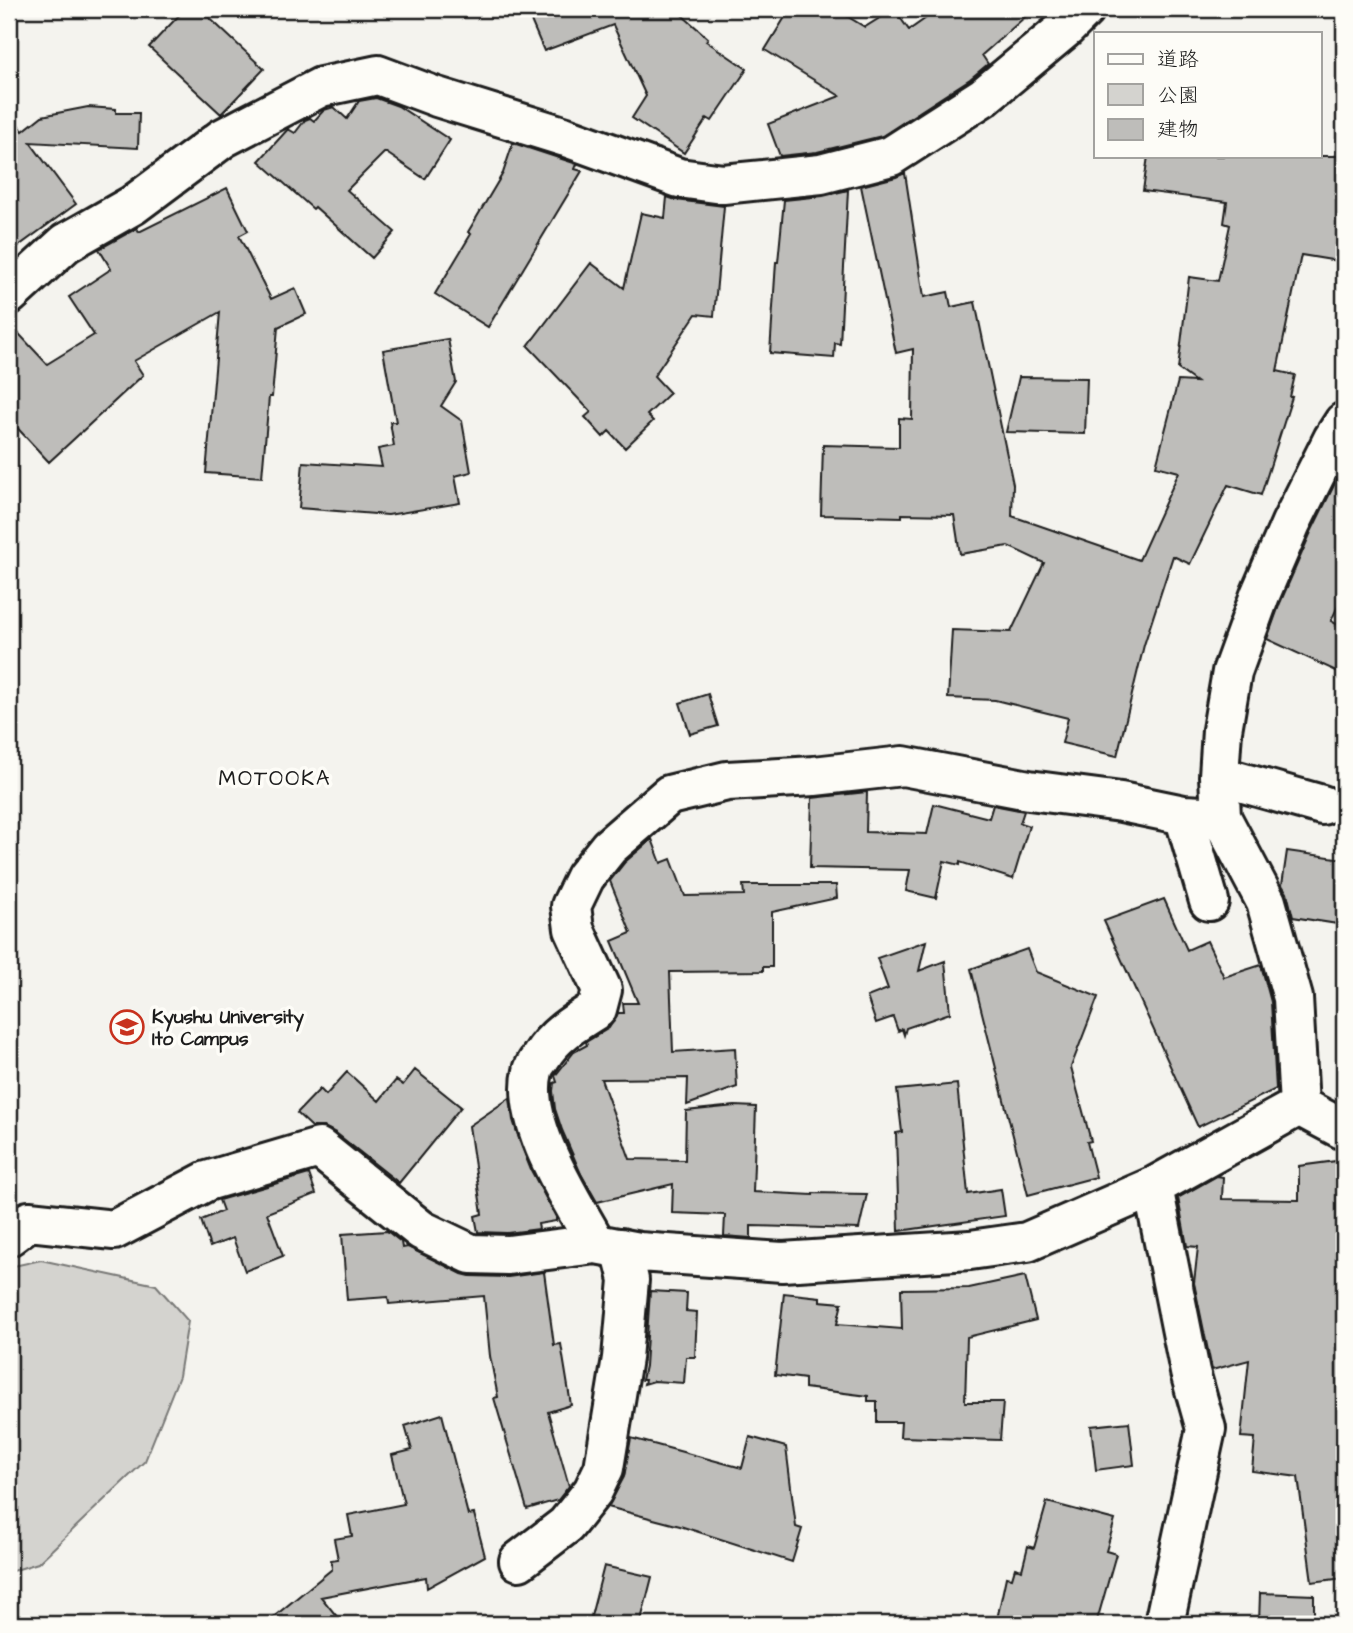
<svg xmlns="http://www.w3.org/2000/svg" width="1353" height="1633" font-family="'Architects Daughter','Klee One',sans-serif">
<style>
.green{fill:#d4d3cf;stroke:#787876;stroke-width:2}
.building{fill:#bebdba;stroke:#1c1c1c;stroke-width:2}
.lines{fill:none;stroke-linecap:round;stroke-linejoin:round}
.minor-casing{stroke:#1c1c1c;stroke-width:44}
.minor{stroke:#fdfcf7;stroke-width:38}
.labels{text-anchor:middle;stroke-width:7;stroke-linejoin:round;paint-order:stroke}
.poi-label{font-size:19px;font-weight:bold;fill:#1c1c1c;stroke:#fdfcf7;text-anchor:start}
.neighbourhood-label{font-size:21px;letter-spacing:2px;fill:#1c1c1c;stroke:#fdfcf7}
</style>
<rect width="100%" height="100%" fill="#f4f3ee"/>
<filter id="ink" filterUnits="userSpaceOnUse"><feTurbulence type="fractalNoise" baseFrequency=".0143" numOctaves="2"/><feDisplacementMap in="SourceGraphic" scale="14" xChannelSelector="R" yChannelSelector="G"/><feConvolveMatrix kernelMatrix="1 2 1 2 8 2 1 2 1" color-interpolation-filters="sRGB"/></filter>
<g filter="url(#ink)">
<path class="green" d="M41 1260 156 1285 188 1321 179 1376 145 1461 38 1563 9 1572V1267Z"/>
<path class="building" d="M185 9H200L264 69 221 114 149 47Z
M526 9H675L708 38 706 41 747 69 712 121 707 118 684 153 632 118 646 96 613 25 544 51Z
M790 9H835L865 27 894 9 909 30 939 9H1034L982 55 988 64 970 79 882 136 817 152 780 156 768 124 840 96 765 50Z
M376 98 398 106 450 140 425 179 385 152 347 190 395 232 372 258 315 207 313 209 259 161 288 129 295 133 305 120 310 118 314 121 324 110 334 107 347 119 359 101Z
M88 107 116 109V113H139L138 148 30 142 76 204 9 253V112L23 131 42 116Z
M513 143 577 164 575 169 582 171 488 327 435 294 471 234 468 232 503 173Z
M1148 156H1344V262L1301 255 1277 371 1295 375 1290 397H1292L1261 495 1228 485 1190 564 1173 556 1144 645 1117 756 1062 743 1068 718 995 700 948 698 952 630 1011 632 1044 563 1008 546 960 554 954 515 902 514V517L821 515 823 445 899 447V418L912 419 913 349 896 353 861 186 896 177 905 173 924 297 948 292 951 307 975 302 1013 484 1012 516 1139 560 1179 472 1156 466 1178 381 1196 382 1178 369 1189 277 1218 281 1230 225 1224 223 1227 202 1143 191Z
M227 188 248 231 239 236 271 299 295 288 306 314 278 327 272 397H269L262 477 206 473 220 312 134 361 143 375 49 462 9 419V323L47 364 94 335 69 297 111 269 99 249 137 228 139 232Z
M848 190 840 344 835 343 834 358 770 353 776 262H778L784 200 823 196Z
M667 197 676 200 724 206 714 316 696 314 654 376 670 393 647 415 653 421 625 448 609 431 603 437 585 417 591 412 528 346 591 263 624 288 641 213 665 218Z
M448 339 456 382 441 406 462 421 471 472 455 476 460 503 388 515 299 508 303 462 382 467 378 449 394 446 390 422H396L383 350Z
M1019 377 1087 378 1085 434 1006 432Z
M1344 465V593L1331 621 1344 628V653L1336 671 1267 639 1280 603 1311 532Z
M708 694 718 726 690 734 680 703Z
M867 792 866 832 927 834 934 804 989 818 993 805 1024 811 1020 823 1029 826 1013 879 960 862V865L944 861 936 898 906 891 910 870 810 868 812 798Z
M652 839 661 863 671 859 685 896 744 895 743 885H836L837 898 772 912V967H763V971L670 972 673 1052 735 1048 737 1087 687 1105 688 1078 601 1079 630 1159 685 1160 686 1111 735 1106 756 1107 753 1192 813 1195V1193L867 1194 859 1229 751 1226V1238L724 1236 725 1215 672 1213 673 1184 597 1202 581 1174 562 1130 555 1109 553 1091 554 1083 557 1082 555 1076 574 1052 587 1045 586 1042 609 1028 618 1013H624L623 1003H638L612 941 631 933 610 881 625 862Z
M1287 851 1344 859V925L1293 917 1287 893 1282 885Z
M1164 899 1187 950 1207 941 1224 977 1261 965 1271 1002 1276 1089 1198 1127 1104 921Z
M926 941 919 971 945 961 950 1013 906 1028 904 1035 902 1029 898 1031 893 1017 876 1023 867 997 888 989 877 958Z
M1027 949 1036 972 1098 997 1071 1067 1091 1141 1087 1142 1096 1177 1028 1195 971 969Z
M415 1070 461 1107 399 1183 336 1133 324 1127H312L297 1113 320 1089 326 1095 347 1072 379 1101 396 1080 403 1085Z
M957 1084 968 1194 1001 1189 1005 1216 899 1231 896 1133 902 1132 897 1090Z
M510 1098 513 1120 521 1145 531 1170 556 1217V1221L538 1224 539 1229 507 1233 478 1232 475 1216 482 1214 469 1126Z
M1344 1160V1578L1312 1582 1298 1477 1252 1471 1255 1438 1241 1437 1249 1360 1212 1370 1194 1283 1198 1247 1187 1246 1178 1198 1217 1176 1223 1177 1222 1199 1299 1200V1166Z
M309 1174 316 1194 267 1213 283 1256 245 1271 233 1238 210 1247 201 1220 223 1211 219 1200Z
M387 1231 401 1242 402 1248 408 1247 462 1274 470 1276 508 1277 544 1272 554 1345 561 1344 571 1405 548 1412 569 1486 558 1500 527 1509 494 1398 498 1397 490 1356 484 1296 389 1304 388 1297 347 1300 342 1234Z
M1025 1276 1036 1320 967 1337 965 1402H1003L1000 1440 900 1437 901 1422H877V1401H868V1396L805 1388V1379L775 1375 784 1293 820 1297V1301L842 1303 837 1324 902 1329 901 1289 969 1288Z
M650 1291 687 1293 686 1311 697 1312 695 1357H686L684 1383 654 1381 644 1384 645 1380H642L645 1366Z
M442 1414 468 1515 474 1514 485 1556 427 1588 426 1577 321 1597 343 1624H265L332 1569 331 1560 338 1559 334 1539 352 1536 348 1515 404 1504 392 1455 412 1450 405 1426Z
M1129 1422 1134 1465 1096 1470 1091 1426Z
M750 1437 786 1447 796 1527 802 1529 792 1562 680 1526 608 1507 624 1477 631 1438 742 1468Z
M1047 1502 1115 1520 1106 1551 1116 1554 1096 1624H996L1006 1577 1012 1578 1015 1568 1022 1570 1028 1546 1034 1548Z
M604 1566 652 1577 640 1624H589Z
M1260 1593 1314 1595V1624H1259Z"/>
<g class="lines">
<defs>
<path id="minor" d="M9 295 66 243 133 205 223 138 321 87 378 75 437 97 566 137 679 178 723 184 821 174 891 156 983 97 1066 28 1085 9
M1344 422 1333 439 1291 523 1260 595 1232 672 1222 730 1219 776 1221 817 1266 902 1293 998 1299 1106 1344 1130
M1219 776 1322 805
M1184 815 1209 901
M1153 1187 1190 1372 1206 1429 1164 1624
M9 1236 29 1221 114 1230 207 1181 319 1148 421 1230 471 1254 508 1255 596 1244 639 1252 782 1262 970 1250 1027 1242 1153 1187 1299 1106
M596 1244C572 1200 520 1123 533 1071 534 1066 538 1061 541 1057 554 1035 576 1022 597 1009L602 990 574 929 571 906 585 877 609 847 669 795 727 781 814 776 903 766 1029 790 1121 802 1184 815 1221 817
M519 1561 566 1525 593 1491 604 1468 622 1358 629 1280 621 1248"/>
</defs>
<use href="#minor" class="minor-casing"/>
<use href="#minor" class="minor"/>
</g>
</g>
<defs>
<symbol id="university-ring" viewBox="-11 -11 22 22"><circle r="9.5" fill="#fdfcf7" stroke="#c8321e" stroke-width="1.5"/><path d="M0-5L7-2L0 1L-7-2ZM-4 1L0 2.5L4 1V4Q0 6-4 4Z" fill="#c8321e"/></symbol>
</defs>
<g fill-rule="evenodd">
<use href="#university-ring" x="108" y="1008" width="38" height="38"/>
</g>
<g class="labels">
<g class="poi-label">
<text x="152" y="1023">Kyushu University<tspan x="152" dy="22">Ito Campus</tspan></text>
</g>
<g class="neighbourhood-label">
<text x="275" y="785">MOTOOKA</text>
</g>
</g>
<rect width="1353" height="1633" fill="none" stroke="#fdfcf7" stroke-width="35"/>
<rect x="18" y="18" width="1318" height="1598" fill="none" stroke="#1c1c1c" stroke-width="2.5" filter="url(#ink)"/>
<rect x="1094" y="32" width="228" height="126" fill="#fdfcf7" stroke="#a3a29f" stroke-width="2"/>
<rect x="1108" y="54" width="35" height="10" fill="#fdfcf7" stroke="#a3a29f" stroke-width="2"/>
<text x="1157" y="66" font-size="21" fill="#1c1c1c">道路</text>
<rect x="1108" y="84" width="35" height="21" fill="#d4d3cf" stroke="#a3a29f" stroke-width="2"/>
<text x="1157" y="102" font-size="21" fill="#1c1c1c">公園</text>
<rect x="1108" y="119" width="35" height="21" fill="#bebdba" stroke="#a3a29f" stroke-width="2"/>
<text x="1157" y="136" font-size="21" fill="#1c1c1c">建物</text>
</svg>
